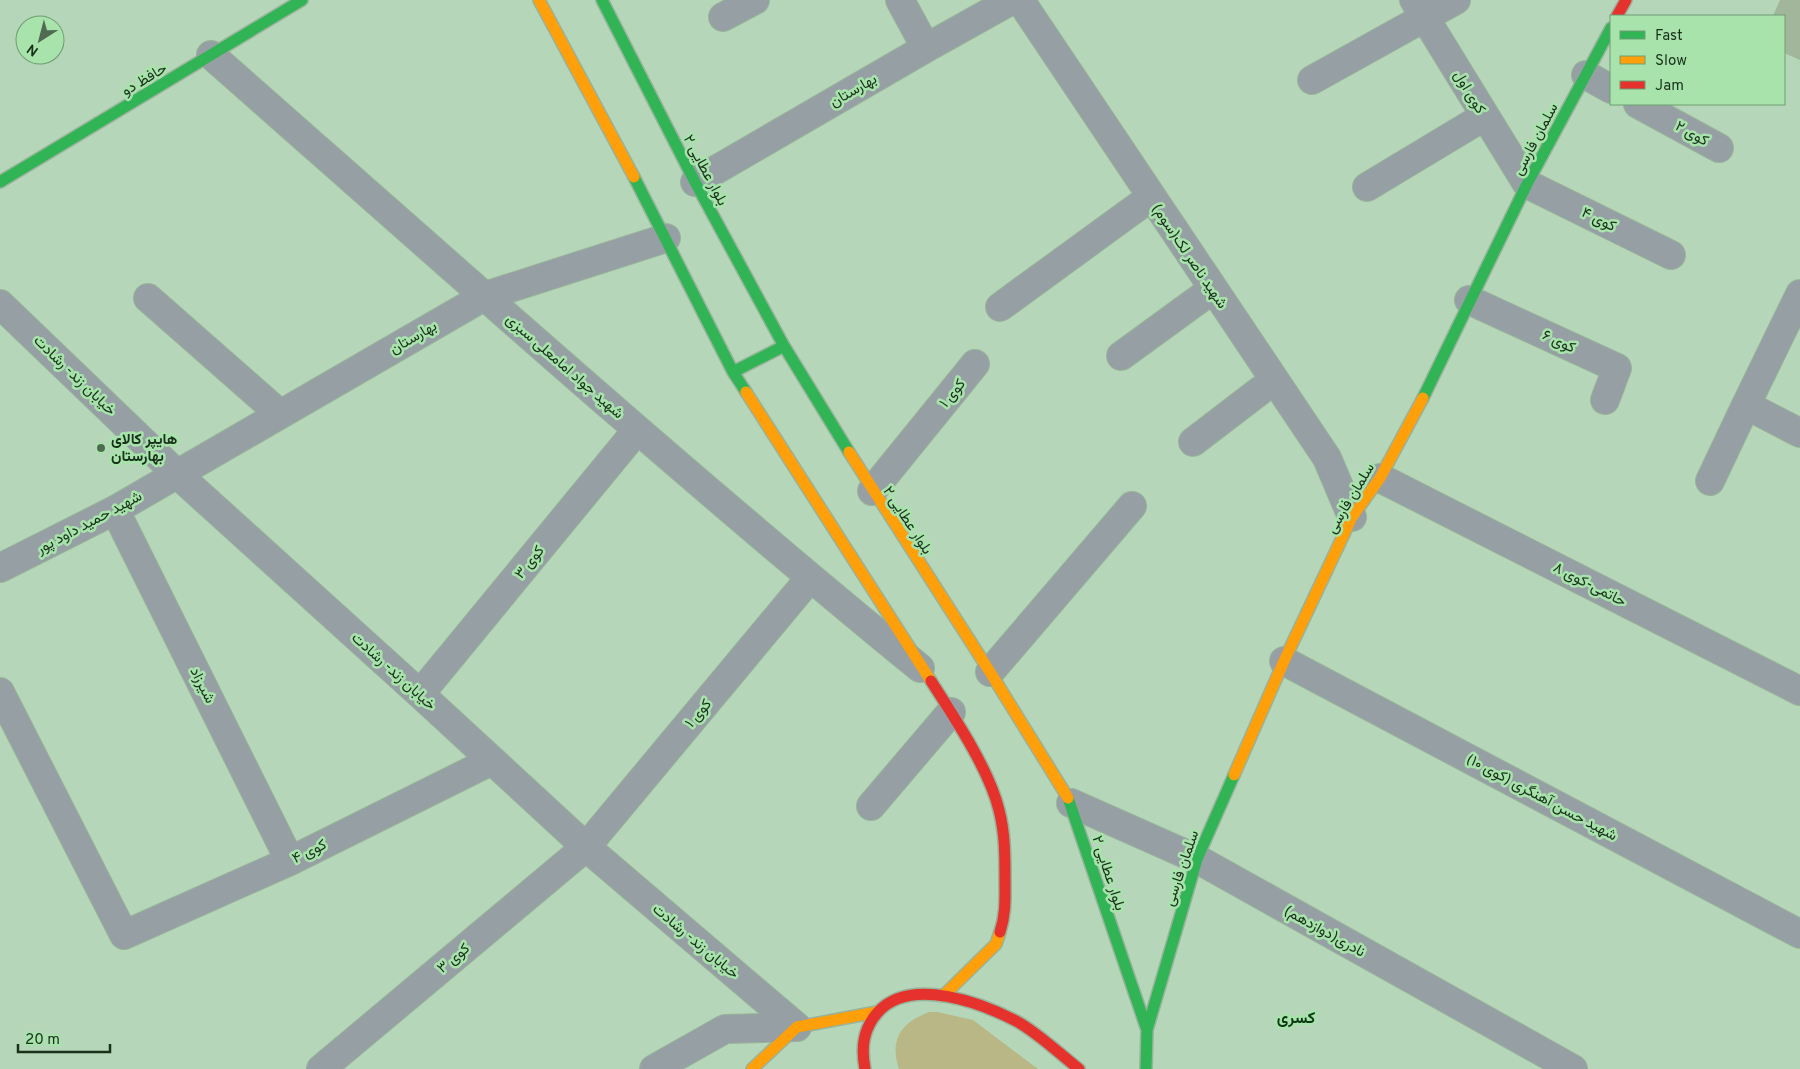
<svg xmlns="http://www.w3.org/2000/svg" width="1800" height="1069" font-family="Overpass,Vazirmatn,sans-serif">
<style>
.green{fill:#b8b785}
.building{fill:#a1b69b}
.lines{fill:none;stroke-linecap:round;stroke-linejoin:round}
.street-casing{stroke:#98b39b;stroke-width:30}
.fast-casing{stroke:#98b39b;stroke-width:14}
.slow-casing{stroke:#98b39b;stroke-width:14}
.jam-casing{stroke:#98b39b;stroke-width:14}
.street{stroke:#969fa3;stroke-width:28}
.fast{stroke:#30b455;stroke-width:11}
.slow{stroke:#ff9f0a;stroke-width:11}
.jam{stroke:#e5322d;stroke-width:11}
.poi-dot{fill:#506b52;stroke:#a8e3ac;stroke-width:2}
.labels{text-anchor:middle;stroke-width:5;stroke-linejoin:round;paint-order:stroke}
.street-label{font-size:15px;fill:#19311b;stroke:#a8e3ac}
.poi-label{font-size:15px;font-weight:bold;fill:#19311b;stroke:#a8e3ac;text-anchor:start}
.neighbourhood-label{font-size:16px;font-weight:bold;fill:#0c3814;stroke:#a8e3ac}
</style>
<rect width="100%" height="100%" fill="#b5d6b8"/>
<path class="green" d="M929 1012H937L973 1020 1038 1069H899C889 1039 901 1023 929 1012Z"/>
<path class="building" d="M1780 0H1800V60L1784 53V16H1773Z"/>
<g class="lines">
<defs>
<path id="street" d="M900 0 926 48
M1020 0 1327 458 1352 517
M1414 0 1527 184 1671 255
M723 17 755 0
M211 55C446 262 678 470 920 668
M1586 75 1611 89
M1312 80 1456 0
M1638 104 1719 148
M695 182 926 48 1012 0
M1367 187 1485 116
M1800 294 1746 405 1800 433
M148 298 280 414
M1469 300 1617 368 1605 400
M0 304 177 474 420 694 586 847 797 1027
M1000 307 1151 197
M1121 356 1213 289
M1193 442 1274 380
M1380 478 1800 691
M1710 481 1746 405
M872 491 975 364
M115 510 290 861
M0 568 115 510 485 296 666 238
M1284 661 1800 934
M990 672 1132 506
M0 692 124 935 290 861 491 761
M420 694 637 430
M1071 803 1197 859 1573 1069
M871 806 951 712
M321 1069 586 847 810 578
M654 1069 725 1029 797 1027"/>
<path id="fast" d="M602 0 695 182 784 346 849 452
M634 177 733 372 746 392
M0 182 302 0
M733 372 784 346
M1423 398 1527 184 1611 28
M1068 798 1147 1030 1146 1069
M1147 1030 1197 859 1234 775"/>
<path id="slow" d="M539 0 634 177
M746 392 931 681
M849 452 990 672 1068 798
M1234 775 1284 661 1352 517 1380 478 1423 398
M943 996 996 944 1000 932
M752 1069 797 1027 877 1012"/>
<path id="jam" d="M1617 16 1626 0
M931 681C954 717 989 769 999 810 1005 833 1005 856 1005 879 1005 898 1006 914 1000 932
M865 1069C861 1047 863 1029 878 1012 911 976 982 1003 1018 1022 1038 1033 1061 1055 1079 1069"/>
</defs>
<use href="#street" class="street-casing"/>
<use href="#fast" class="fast-casing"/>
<use href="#slow" class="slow-casing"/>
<use href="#jam" class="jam-casing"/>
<use href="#street" class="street"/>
<use href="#fast" class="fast"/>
<use href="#slow" class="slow"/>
<use href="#jam" class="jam"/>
</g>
<circle class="poi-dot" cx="101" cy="448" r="5"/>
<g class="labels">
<g class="street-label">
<text transform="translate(144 79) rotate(-31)" y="5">حافظ دو</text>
<text transform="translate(853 90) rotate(-30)" y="5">بهارستان</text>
<text transform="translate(1470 92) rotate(59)" y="5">کوی اول</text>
<text transform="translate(1692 133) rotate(29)" y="5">کوی ۲</text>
<text transform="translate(1535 139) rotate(-62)" y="5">سلمان فارسی</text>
<text transform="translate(706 170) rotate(62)" y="5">بلوار عطایی ۲</text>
<text transform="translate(1599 219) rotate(26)" y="5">کوی ۴</text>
<text transform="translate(1190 256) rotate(56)" y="5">شهید ناصر لک(سوم)</text>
<text transform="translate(413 337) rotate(-30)" y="5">بهارستان</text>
<text transform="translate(1559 341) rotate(25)" y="5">کوی ۶</text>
<text transform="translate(565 366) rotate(41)" y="5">شهید جواد امامعلی سبزی</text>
<text transform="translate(75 375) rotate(44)" y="5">خیابان زند- رشادت</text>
<text transform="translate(952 393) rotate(-51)" y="5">کوی ۱</text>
<text transform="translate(1350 498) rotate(-59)" y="5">سلمان فارسی</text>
<text transform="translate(908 520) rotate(57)" y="5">بلوار عطایی ۲</text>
<text transform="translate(89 522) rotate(-28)" y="5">شهید حمید داود پور</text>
<text transform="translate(529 562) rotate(-51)" y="5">کوی ۳</text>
<text transform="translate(1590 584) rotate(27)" y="5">حاتمی-کوی ۸</text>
<text transform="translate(394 671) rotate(42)" y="5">خیابان زند- رشادت</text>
<text transform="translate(203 685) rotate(63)" y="5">شیرزاد</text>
<text transform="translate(698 713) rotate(-50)" y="5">کوی ۱</text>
<text transform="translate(1542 797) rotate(28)" y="5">شهید حسن آهنگری (کوی ۱۰)</text>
<text transform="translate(309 851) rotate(-26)" y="5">کوی ۴</text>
<text transform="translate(1181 868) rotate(-71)" y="5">سلمان فارسی</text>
<text transform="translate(1109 873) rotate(72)" y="5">بلوار عطایی ۲</text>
<text transform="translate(1325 931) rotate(29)" y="5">نادری(دوازدهم)</text>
<text transform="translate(696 941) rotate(40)" y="5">خیابان زند- رشادت</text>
<text transform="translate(453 958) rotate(-40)" y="5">کوی ۳</text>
</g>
<g class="poi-label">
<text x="111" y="444">هایپر کالای<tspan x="111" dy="17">بهارستان</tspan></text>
</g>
<g class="neighbourhood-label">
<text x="1296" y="1023">کسری</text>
</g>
</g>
<rect x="1610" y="15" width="175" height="90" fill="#a8e3ac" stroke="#6f9c72"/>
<rect x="1620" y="31" width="25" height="8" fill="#30b455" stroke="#6f9c72"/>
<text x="1655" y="40" font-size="15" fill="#19311b">Fast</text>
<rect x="1620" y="56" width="25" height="8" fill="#ff9f0a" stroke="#6f9c72"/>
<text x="1655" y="65" font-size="15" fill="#19311b">Slow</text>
<rect x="1620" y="81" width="25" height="8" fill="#e5322d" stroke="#6f9c72"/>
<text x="1655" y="90" font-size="15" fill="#19311b">Jam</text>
<g transform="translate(40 40) rotate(216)"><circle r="24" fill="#a8e3ac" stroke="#6f9c72"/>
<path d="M0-4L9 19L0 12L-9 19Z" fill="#506b52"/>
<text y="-8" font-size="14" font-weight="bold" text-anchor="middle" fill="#19311b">N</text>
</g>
<path d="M18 1044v8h92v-8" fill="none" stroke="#19311b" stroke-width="2.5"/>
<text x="25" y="1044" font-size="15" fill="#19311b" stroke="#a8e3ac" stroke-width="4" paint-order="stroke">20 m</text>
</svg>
